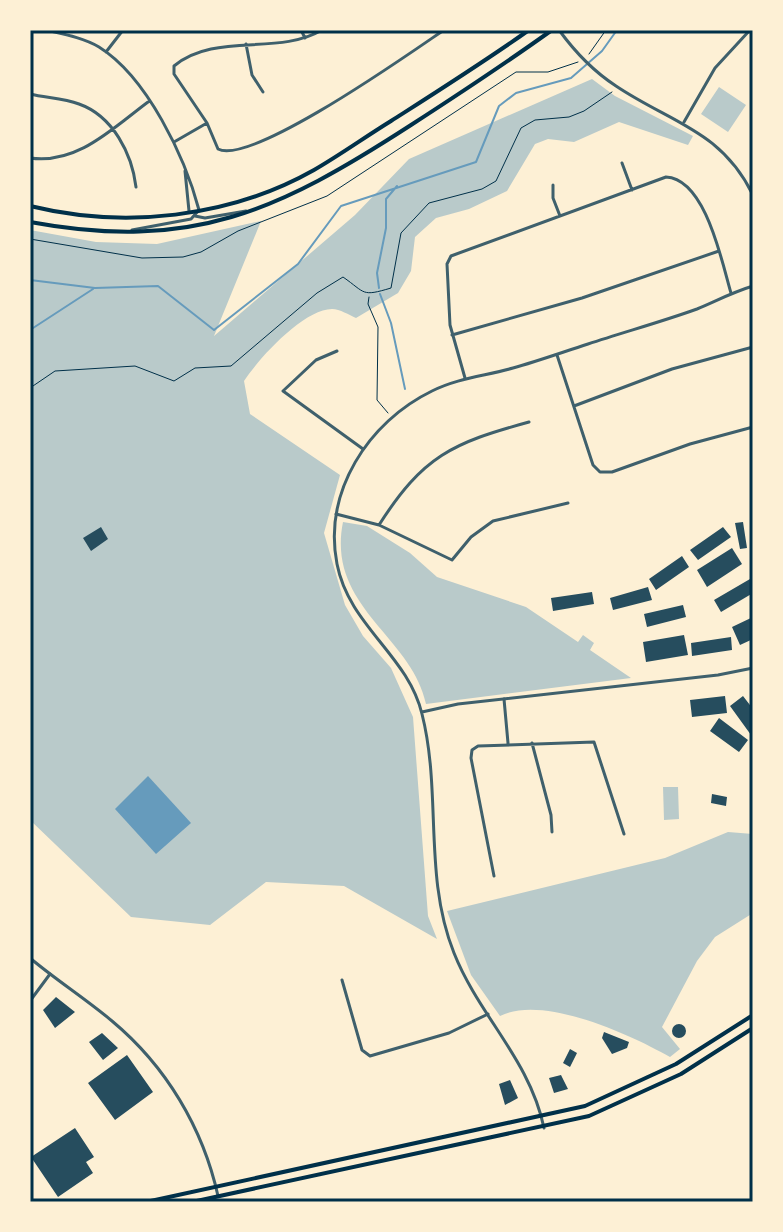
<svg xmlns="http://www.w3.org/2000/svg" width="783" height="1232" font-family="Overpass,sans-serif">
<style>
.green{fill:#b9caca}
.water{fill:#669bbc}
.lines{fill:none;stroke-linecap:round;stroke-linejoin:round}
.stream{stroke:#669bbc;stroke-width:2}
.building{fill:#264d5e}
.path{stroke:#003049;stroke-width:1}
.minor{stroke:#3f606c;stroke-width:3}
.tertiary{stroke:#3f606c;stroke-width:3}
.primary{stroke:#003049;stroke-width:4}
.neatline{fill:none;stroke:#003049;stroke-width:3}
</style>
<rect width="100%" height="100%" fill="#fdf0d5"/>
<path class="green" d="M592 79 615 96 693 136 688 145 619 122 574 142 548 139 535 144 507 191 469 209 436 218 415 237 411 271 398 293 356 318C349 315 340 309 332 309 304 309 259 358 244 381L250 414 340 475 324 533 345 605 363 636 391 668 413 717 428 916 437 939 344 886 266 882 210 925 131 917 30 820V230L96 242 157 244 261 221 214 336 355 215 409 159Z
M719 87 746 105 728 132 701 114Z
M343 522 367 526 410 553 437 577 526 607 578 642 583 635 594 643 590 650 631 678 426 704C412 636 326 607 343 522Z
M663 787H678L679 819 664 820Z
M728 832 753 834V913L715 937 697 961 662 1027 680 1049 670 1057C631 1035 543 994 500 1016L471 975 447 911 665 858Z"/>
<path class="water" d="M148 776 191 823 156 854 115 809Z"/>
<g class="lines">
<path class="stream" d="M30 280 95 288 158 286 214 330 298 264 341 206 476 162 499 106 516 93 571 78 602 51 617 30
M379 288 377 273 386 228V199L397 186
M380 294 391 323 405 389
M30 330 93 289"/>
</g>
<path class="building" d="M743 522 747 548 740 549 735 523Z
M101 527 108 539 91 551 83 538Z
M723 527 731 537 698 560 690 550Z
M732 548 742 564 707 587 697 570Z
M682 556 689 567 656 590 649 579Z
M750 579 753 593 721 612 714 600Z
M648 587 652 600 613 610 610 598Z
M592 592 594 604 553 611 551 598Z
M683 605 686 617 647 627 644 614Z
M753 617V639L740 645 732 627Z
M684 635 688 655 646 662 643 642Z
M731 637 732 650 692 656 691 643Z
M725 696 727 713 692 717 690 700Z
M743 696 753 709 751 735 730 706Z
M719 718 748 740 739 752 710 731Z
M712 794 727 797 726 806 711 803Z
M56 997 75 1012 55 1028 43 1010Z
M672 1031a7 7 0 1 1 14 0a7 7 0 1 1-14 0Z
M604 1032 629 1042 627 1048 612 1054 602 1038Z
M102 1033 118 1048 103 1060 89 1042Z
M570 1049 577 1053 570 1067 563 1063Z
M127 1055 153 1092 115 1120 88 1083Z
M561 1075 568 1089 554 1093 549 1078Z
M510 1080 518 1098 505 1105 499 1084Z
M75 1128 94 1157 86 1162 93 1173 58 1197 31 1157Z"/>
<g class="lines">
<path class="path" d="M589 54 606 30
M30 239 142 258 183 257 201 252 238 231 327 196 516 72H548L578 62
M369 297 368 304 378 327 377 400 388 413
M30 388 55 371 135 366 174 381 195 368 231 366 317 293 343 277C366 293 361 297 391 288L401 233 429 203 482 189 496 181 521 128 535 120 569 117 584 111 612 92"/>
<path class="minor" d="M46 30C63 34 84 38 99 47 147 77 185 157 199 210L191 219 132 230
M301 30 305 38
M322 30C278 56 215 32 174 66V74L207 123 218 149C251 166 410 53 444 30
M246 44 252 75 263 92
M106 52 123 30
M30 94C46 98 63 98 79 104 113 116 132 154 136 187
M684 122 715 68 750 30
M174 142 207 123
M30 158C77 165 113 128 148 102
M622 163 632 190
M185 171 189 211
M553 185V198L560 216
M195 216 205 218 246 211
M452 335 582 298 719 251
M337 351 316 360 283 391 363 449
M557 355 593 465 600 472H612L690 444 753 427
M465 378 450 325 447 264 451 256 666 177C706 179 722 263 731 293
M574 406 672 369 753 347
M336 514 379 525 452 560 471 537 493 521 568 503
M379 525C423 456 452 443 529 422
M504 699 508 743
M532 743 551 815 552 832
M494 876 471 758 472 750 478 746 594 742 624 834
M342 980 362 1050 370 1056 449 1033 488 1014
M30 1001 50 974"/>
<path class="tertiary" d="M559 30C575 52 593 71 616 86 671 123 721 130 753 195
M422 712 458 704 718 675 753 668
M30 958C56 980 86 999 112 1021 166 1066 203 1128 218 1196
M544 1128C530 1060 479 1016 454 953 423 876 442 793 422 714 408 655 349 626 337 564 323 492 368 422 432 391 458 378 485 376 513 368 538 361 563 352 588 344 624 332 661 322 697 309 716 301 733 292 753 286"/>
<path class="primary" d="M30 206C124 229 229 218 314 170 340 155 365 137 391 121 438 91 484 62 529 30
M30 222C192 252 278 211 411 125 459 94 506 63 552 30
M146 1202 585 1106 676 1064 753 1015
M192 1202 589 1116 681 1074 753 1028"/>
</g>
<rect width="783" height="1232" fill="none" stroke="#fdf0d5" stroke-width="64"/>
<rect x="32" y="32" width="719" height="1168" class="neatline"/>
</svg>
